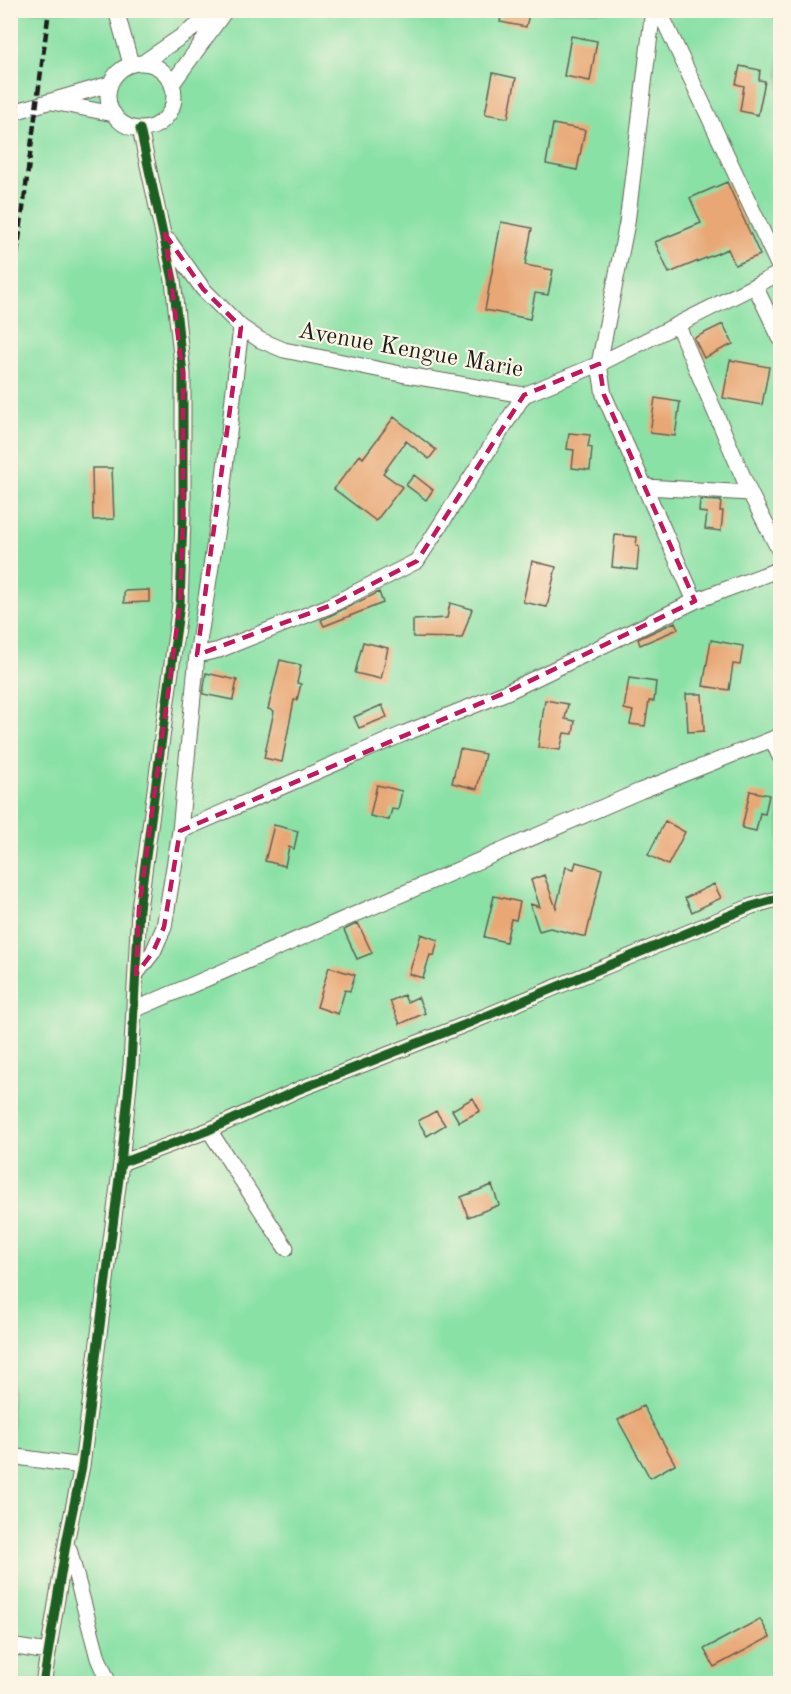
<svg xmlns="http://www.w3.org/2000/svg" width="791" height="1694" font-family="'Old Standard TT',serif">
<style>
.green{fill:#89e1a6;stroke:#527e61;stroke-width:1.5}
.building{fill:#e8a774}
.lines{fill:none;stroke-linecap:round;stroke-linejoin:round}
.minor-casing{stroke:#646053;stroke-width:17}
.minor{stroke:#fff;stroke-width:15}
.rail{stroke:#1c1c1c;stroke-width:4.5;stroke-dasharray:9 4.5;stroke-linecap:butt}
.cycleway-casing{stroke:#fcf5e5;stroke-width:13}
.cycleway{stroke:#1b5e20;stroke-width:9}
.marked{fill:none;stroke:#c2185b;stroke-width:4.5;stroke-dasharray:12 8;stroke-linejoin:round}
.labels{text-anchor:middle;stroke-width:4.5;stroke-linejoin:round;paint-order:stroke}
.street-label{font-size:24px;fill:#1c1c1c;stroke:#fcf5e5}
</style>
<rect width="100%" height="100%" fill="#fcf5e5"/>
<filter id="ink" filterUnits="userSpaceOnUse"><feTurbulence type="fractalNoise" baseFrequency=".0167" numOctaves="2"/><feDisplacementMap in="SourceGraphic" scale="12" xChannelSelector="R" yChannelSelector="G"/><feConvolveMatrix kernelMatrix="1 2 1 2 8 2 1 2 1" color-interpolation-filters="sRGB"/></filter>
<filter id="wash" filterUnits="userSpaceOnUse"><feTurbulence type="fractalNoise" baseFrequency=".008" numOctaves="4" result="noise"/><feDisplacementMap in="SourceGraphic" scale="24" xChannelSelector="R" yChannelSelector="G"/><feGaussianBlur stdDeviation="1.35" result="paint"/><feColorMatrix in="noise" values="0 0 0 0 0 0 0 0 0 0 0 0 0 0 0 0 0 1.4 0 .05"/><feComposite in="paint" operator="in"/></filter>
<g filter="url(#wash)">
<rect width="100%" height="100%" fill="#e9deba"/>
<path class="green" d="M11 11H780V1683H11Z"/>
<g id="blocks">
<path class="building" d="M502 10H530L526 27 500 22Z
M571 36 597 41 590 81 564 76Z
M740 66 760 70 759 80 765 81 758 115 740 111 744 86 736 84Z
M493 73 516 78 508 118 485 114Z
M553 124 585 130 577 170 546 164Z
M727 182 760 255 735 265 728 249 669 273 655 242 701 223 690 198Z
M501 222 532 228 525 265 553 270 548 295 535 293 530 319 485 310Z
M723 324 733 344 704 358 694 338Z
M730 360 769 367 762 405 723 398Z
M655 398 680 402 675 436 650 433Z
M394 417 436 450 429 459 406 441 383 473 402 487 376 521 334 489 360 455 363 458Z
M569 433 590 435 588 447 592 448 590 470 572 468 574 450 567 449Z
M92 468H112L114 519 93 520Z
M414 475 433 490 426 500 406 485Z
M700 500 721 501 720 511H723L721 531 705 529 707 513 699 512Z
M615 535 637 537 636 546H639L637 570 612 567Z
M532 561 556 567 547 607 523 602Z
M149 590V602L124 603V591Z
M379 592 383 603 324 626 321 620Z
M450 603 472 609 462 638 413 637V620L447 618Z
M675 622 678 629 640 645 638 639Z
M711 640 743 646 740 665 733 664 729 690 703 686Z
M363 642 388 648 381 679 355 673Z
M280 660 301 665 297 683 301 684 297 700H294L282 762 264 758 274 711 268 709Z
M206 673 237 680 233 700 203 694Z
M629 678 656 682 654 701H649L645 726 630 724 633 711 624 709Z
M686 694H702L704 731 688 732Z
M545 700 568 704 565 719 575 721 573 734 564 733 560 750 538 747Z
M382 705 387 717 359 728 354 717Z
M460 749 485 754 477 789 452 783Z
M377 785 402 791 398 810 392 809 389 820 370 816Z
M750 791 769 795 765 814 760 813 756 831 742 828Z
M665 821 685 832 668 865 648 855Z
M274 825 298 831 294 849 289 847 285 866 265 861Z
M576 862 602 869 586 937 550 928 539 931 530 904 540 907 531 880 544 875 556 908 566 867 574 869Z
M714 884 721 898 692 912 685 898Z
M494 896 520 902 516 920 511 919 506 942 484 937Z
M358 923 372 953 357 959 344 930Z
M421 934 438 940 434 956 430 955 423 978 409 974Z
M329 967 355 975 350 991 345 990 338 1014 317 1007Z
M404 995 407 1002 418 997 425 1013 400 1024 390 1001Z
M473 1098 480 1111 459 1122 452 1110Z
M436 1111 445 1125 427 1136 418 1121Z
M492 1185 499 1205 468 1217 461 1197Z
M643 1406 675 1464 650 1478 618 1420Z
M760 1619 770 1637 714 1667 704 1649Z"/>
</g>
</g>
<g filter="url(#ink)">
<use href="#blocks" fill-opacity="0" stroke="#646053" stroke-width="1.5"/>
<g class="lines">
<defs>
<path id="minor" d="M116 10 131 64
M653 10 627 223 599 364 604 395 695 601
M659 10 780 269
M779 10 780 13
M144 62 220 10
M108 96a33 33 0 1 1 66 0a33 33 0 1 1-66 0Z
M172 84 225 11
M52 102 114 114
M10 113 110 84
M169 241 203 289 241 327 260 340 284 350 401 374 524 395 599 364 780 273
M756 288 780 338
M678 326 750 493 780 552
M646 487 750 493
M197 655 219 650 329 606 417 561 524 395
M772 739 780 757
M180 831 403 734 507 692 695 601 780 569
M136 974 153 952 164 927 180 831 197 655 221 503 241 327
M134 1010 640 791 780 736
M209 1130 286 1248
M121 1163 209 1130 300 1089 469 1023 752 906 780 898
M10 1456 82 1466
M69 1549 98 1658 109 1684
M10 1646 48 1652
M43 1684 67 1538 82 1466 121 1163 131 1065 139 909 180 604 183 518V374L173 280 140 129"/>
</defs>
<use href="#minor" class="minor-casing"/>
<use href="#minor" class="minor"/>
<path class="rail" d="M10 308 49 10"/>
<defs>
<path id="cycleway" d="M121 1163 209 1130 300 1089 469 1023 752 906 780 898
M43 1684 67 1538 82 1466 121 1163 131 1065 139 909 180 604 183 518V374L173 280 140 129"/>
</defs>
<use href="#cycleway" class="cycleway-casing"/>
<use href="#cycleway" class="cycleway"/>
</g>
</g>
<path class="marked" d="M165 234 203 289 241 327 197 655 329 606 417 561 524 395 599 364 604 395 695 601 507 692 180 831 164 927 153 952 136 974 139 909 180 604 183 518V374Z"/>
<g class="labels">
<g class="street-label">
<text transform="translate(411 349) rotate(10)" y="8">Avenue Kengue Marie</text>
</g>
</g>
<rect width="791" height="1694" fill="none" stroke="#fcf5e5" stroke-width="36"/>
</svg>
